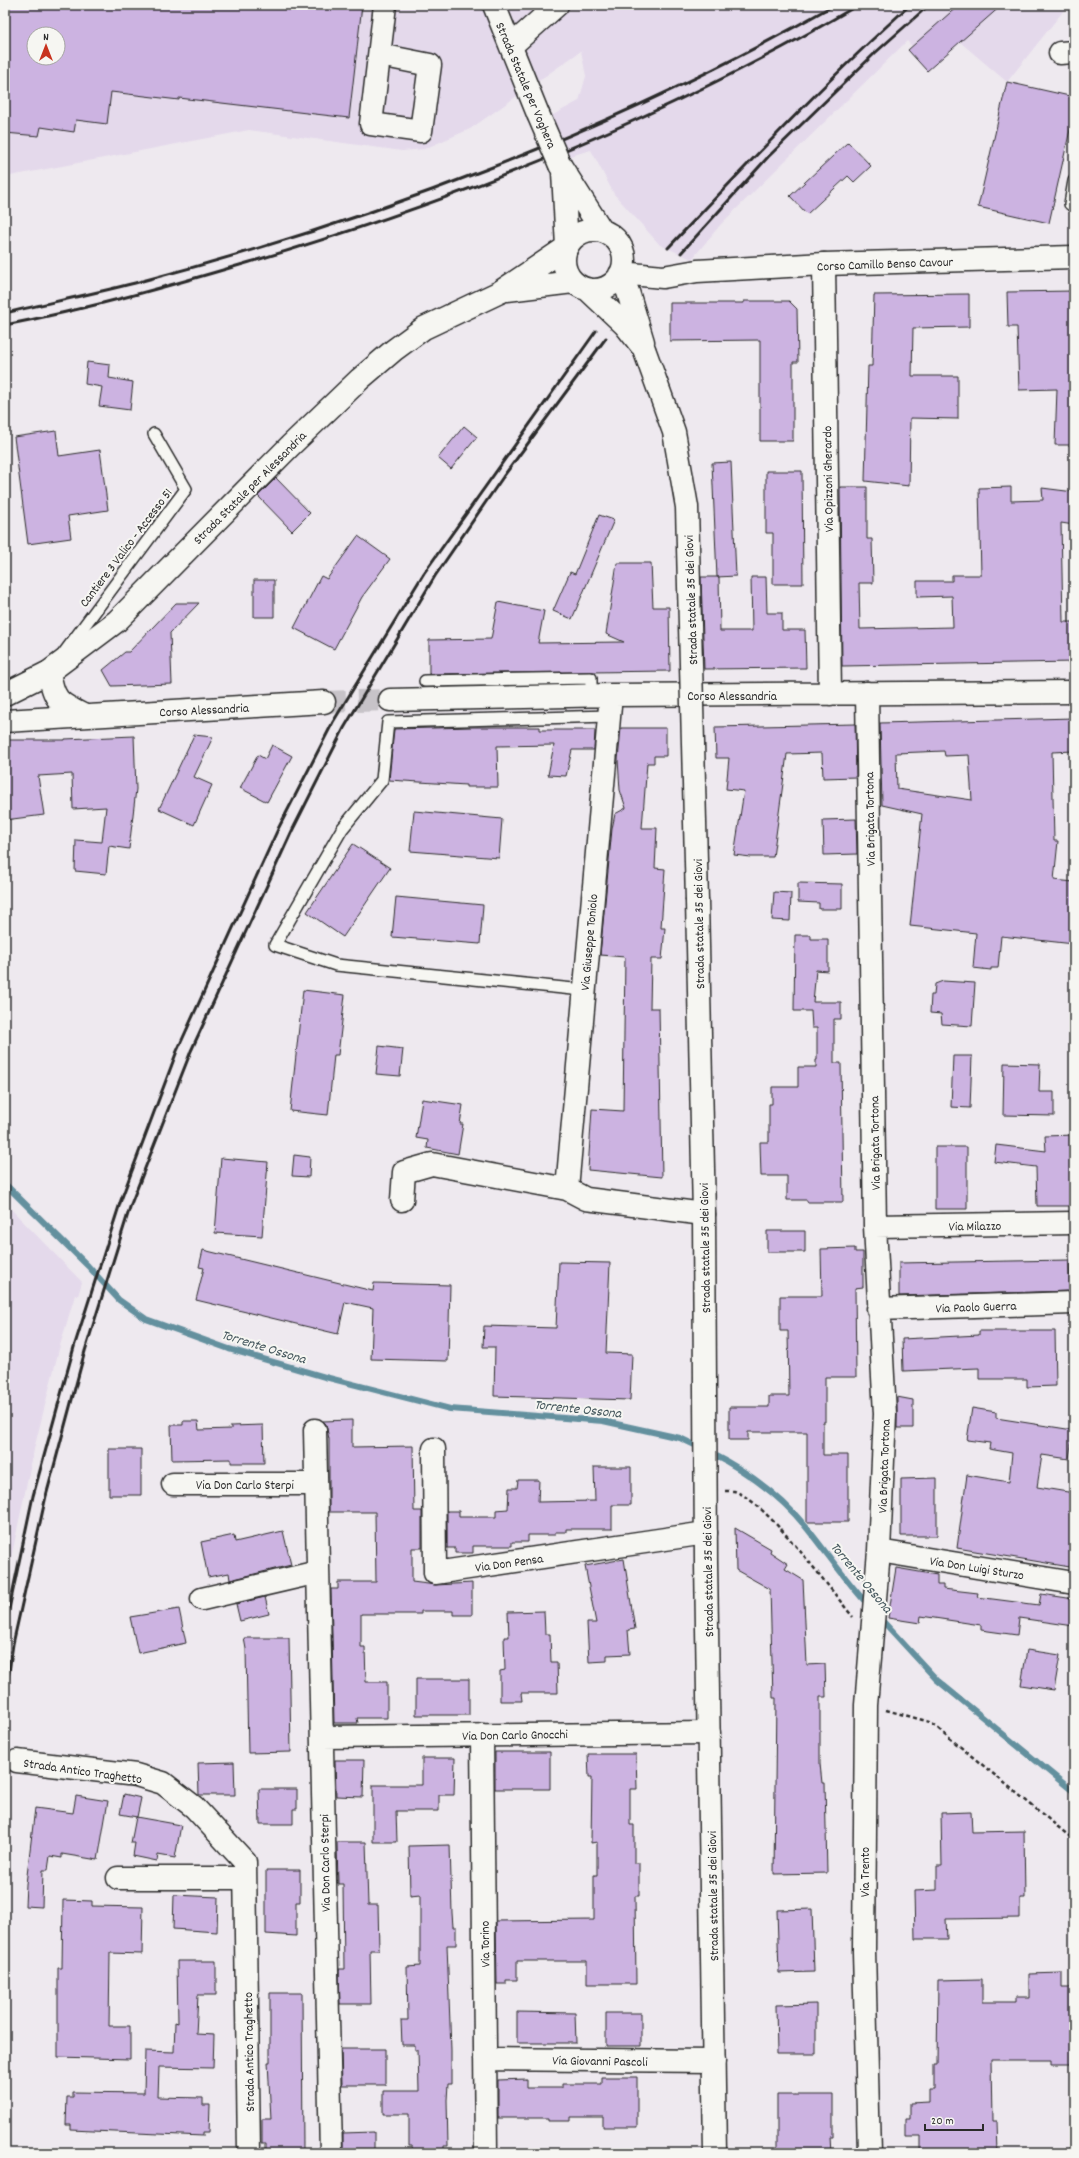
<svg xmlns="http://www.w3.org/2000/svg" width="1079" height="2158" font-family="Dekko,sans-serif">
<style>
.built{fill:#e4d9eb;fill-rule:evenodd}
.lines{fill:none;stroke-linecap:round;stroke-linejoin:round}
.stream{stroke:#64909e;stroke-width:6}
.building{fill:#ccb3e1;stroke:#2b2b2b;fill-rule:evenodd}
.street-tunnel{stroke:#c7c3c8;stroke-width:22;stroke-dasharray:22 11;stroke-linecap:butt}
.lane-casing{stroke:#2b2b2b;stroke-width:14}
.street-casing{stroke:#2b2b2b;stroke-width:25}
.secondary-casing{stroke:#2b2b2b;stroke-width:25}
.path{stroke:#2b2b2b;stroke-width:2.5;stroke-dasharray:4 3;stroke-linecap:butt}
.lane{stroke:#f6f6f2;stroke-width:11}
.street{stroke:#f6f6f2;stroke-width:22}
.secondary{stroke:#f6f6f2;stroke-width:22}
.rail{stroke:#2b2b2b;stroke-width:3}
.secondary-bridge-casing{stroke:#2b2b2b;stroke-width:25;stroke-linecap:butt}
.secondary-bridge{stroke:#f6f6f2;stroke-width:22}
.labels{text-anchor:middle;stroke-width:4;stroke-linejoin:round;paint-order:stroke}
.street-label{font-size:13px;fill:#2b2b2b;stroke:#f6f6f2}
.water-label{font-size:14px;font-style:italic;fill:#43555b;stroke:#f6f6f2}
</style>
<rect width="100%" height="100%" fill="#eee9ef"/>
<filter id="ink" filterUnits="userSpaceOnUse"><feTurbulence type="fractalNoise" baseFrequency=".025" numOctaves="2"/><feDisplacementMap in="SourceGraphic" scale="8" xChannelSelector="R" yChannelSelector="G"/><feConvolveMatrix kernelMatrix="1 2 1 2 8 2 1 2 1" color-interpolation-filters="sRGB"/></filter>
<g filter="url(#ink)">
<path class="built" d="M5 5H1068L1007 82 960 42 927 71 909 50 912 46 907 41 721 224 692 259 660 245 614 194 591 150 570 156 551 116 579 101 586 76 581 51 470 129 424 149 402 151 249 130 5 177ZM34 34H58V58H34Z
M5 1203 82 1282 78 1296 75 1295 59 1349 35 1445 5 1587Z"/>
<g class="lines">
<path class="stream" d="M5 1184 88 1266 119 1300 146 1319 229 1349 325 1377 450 1409 603 1421 680 1438 701 1448
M709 1452C745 1470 780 1495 806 1527 827 1553 846 1581 869 1606
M879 1617 937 1680 1074 1792"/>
</g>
<path class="building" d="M5 5H362L349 118 179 98V100L111 92 107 124 76 120 74 132 41 127 39 136 5 133ZM34 34H58V58H34Z
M959 5H1002L927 71 908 50Z
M1007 82 1074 97V112L1049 223 978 207Z
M848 142 871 166 854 182 848 176 807 214 790 196Z
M1074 291V445H1055L1057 389 1019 390 1017 327H1008L1007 292Z
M969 294V327L913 328 912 376H958V419L910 418 909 486 865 481 868 366H872L874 295Z
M744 301H789L797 309 798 362H793V441H760V340L670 341V303H744Z
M87 362 110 365 109 378 133 382 130 410 99 406 102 387 85 384Z
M464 426 477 437 451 469 438 458Z
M56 431 59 456 100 450 108 510 68 516 71 538 28 544 14 437Z
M731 462 736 576 717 577 712 463Z
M766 471H802L803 584H773V533H766Z
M276 478 310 513 292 531 258 496Z
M840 487H867V539H872L873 583H859L860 629 953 627 952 596 917 597V581H952V575H981L979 488 1011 487V501L1043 500 1042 488 1074 492V525L1061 523 1063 622H1074V662L842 666Z
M599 515 614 520 572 619 553 611 570 572 575 574Z
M358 536 390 559 362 597 334 649 294 628 321 576 327 579Z
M617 563H651L653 607H669L670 671 429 674V640L491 639 498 602 544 611 538 643 624 642 606 634Z
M701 577H719L720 631H752L751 577H766L767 613H782V630H805L806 668 704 669Z
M254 580H274V617H254Z
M176 603H199L170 633 172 684 112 686 103 670 125 652H129Z
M1074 718V751L1052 752 1054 841H1058L1054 880 1074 882V944L1001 936 998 968H991V970L973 968 976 933 910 926 922 814 882 805 880 723ZM944 751 945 756 969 755 972 800 897 789 896 753Z
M855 724 856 777 823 778 822 753 787 754 773 857H751L734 855 744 791 726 789 729 758H716L715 727Z
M473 727H540V730H595L594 750H572L566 776 548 775 554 745 497 746 498 787H466V785L389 780 394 729Z
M621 728H666V756H654V763H647L642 828H657L655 868 665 869 661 928H665L662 959H651L650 1008H659L662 1177 588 1170 592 1109 623 1111 625 957 600 955 612 829 615 814 626 808 620 790 618 760Z
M194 735 213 737 194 777 212 785 194 825 159 809Z
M134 736 136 789 129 849 109 846 106 874 75 871 76 840 102 842 106 807 73 809 72 774 38 776 44 815 5 820V740H65V739Z
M272 745 292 756 267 802 240 788 258 755 265 759Z
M414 811 502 819 499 858 410 851Z
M856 819 857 854 824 855 823 820Z
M353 844 390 868 343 937 307 912Z
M798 883 842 884V909H819V903L798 902Z
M774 892 791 893 790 921 772 920Z
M396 897 483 905 480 944 392 937Z
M795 935H811V939H828V971L816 970 813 1002H841V1019H834V1063H841L843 1202H807V1200H787V1176H761L760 1142H769V1104H772V1087H798V1067H816V1060H817V1028H812L811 1011H794Z
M943 981 975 983 972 1026 942 1024 941 1014 930 1013 931 995H934L935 984Z
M303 990 345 995 338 1055H334L328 1115 290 1111Z
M379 1046 403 1049 400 1076 376 1074Z
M953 1056H972L970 1108 951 1107Z
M1004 1063 1040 1064 1039 1092H1054V1116L1003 1115Z
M422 1099 463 1105 460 1124H463L458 1154 427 1148 428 1140 416 1138Z
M1074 1135V1206H1037L1036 1167 994 1162 996 1145 1046 1151 1045 1136Z
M935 1147H967V1209H935Z
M294 1155 310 1157 309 1177 292 1176Z
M221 1158 268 1162 262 1236 215 1233Z
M767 1231H805V1252H767Z
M855 1248V1252H863V1287L855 1288 856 1377H825V1422H823V1455H848V1522H807V1432H748V1440H729V1407H769V1396H789L788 1331H780V1296H822L821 1249Z
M203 1250 373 1291 374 1283 450 1285 448 1361 371 1359 373 1308 345 1302 338 1334 196 1300 204 1268 199 1267Z
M1069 1260 1070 1291 899 1296V1263Z
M559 1262 610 1263 606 1353 632 1354 630 1400 494 1396 495 1347H483L484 1326 556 1328Z
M979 1331H1055L1056 1386 1027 1387V1379H979V1368L903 1371 902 1339 979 1335Z
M897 1397 913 1400V1428H897Z
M972 1408 996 1412V1418L1073 1430 1069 1459 1042 1455 1037 1487 1074 1493V1546L1070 1567 957 1548 967 1475 1009 1482 1012 1453 989 1449 990 1443 967 1440Z
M352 1420V1447L413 1446 414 1511H422V1548H412V1582L436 1585 472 1583V1615H453V1611H421V1614H361V1647H365L366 1682H387V1718H357L358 1723H334L331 1589H338V1582H376L375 1512H329V1439L326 1424 323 1421Z
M183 1421H198L199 1430 231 1429V1426L263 1425 264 1463H231V1459L172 1460 171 1425H183Z
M109 1449H141V1495H109Z
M594 1467H631V1505H612V1529H566V1532H555V1535H528V1542H512V1546H473V1553H455V1548H447V1511H459V1517H496V1510L508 1509 509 1488H517L518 1480H539L538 1502 595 1501Z
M937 1478V1536H901V1479Z
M735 1528 771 1549 770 1552 788 1564 785 1569 803 1580 807 1665 825 1664 826 1697H820V1764L822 1783H825L827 1873 774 1874 776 1698H773L770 1589 736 1570Z
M283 1531 291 1565 230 1580 229 1573 208 1577 201 1542 234 1535 235 1542Z
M624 1559 635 1629 628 1630 630 1654 607 1655V1661L589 1662 587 1623H596L585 1566Z
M896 1568 937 1575V1585H943V1589L978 1593 977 1597 1039 1605 1041 1594 1074 1599V1626L1019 1618 1017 1635 981 1630V1625L921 1616 920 1623 888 1618Z
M265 1597 269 1614 240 1621 236 1604Z
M179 1609 186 1643 138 1653 130 1617Z
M544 1611 545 1634H550L551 1662H557L558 1693H521L522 1701H500V1671L505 1670 504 1637H509L508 1612Z
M244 1638H289L291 1752 248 1753 246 1649Z
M1027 1650 1060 1655 1054 1690 1021 1685Z
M416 1679H469V1715H416Z
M495 1752H550V1789H495Z
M588 1754H636L637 1789H630V1825H634V1863H639V1896H635L636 1984H587V1961H517V1980H506V1984H497L496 1921 594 1920V1875H597V1842L591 1843 592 1777H589Z
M422 1758H455L454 1795H439V1811H396L397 1842H373V1785H422Z
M335 1760H364L363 1797 336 1796Z
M234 1762 235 1795H199L198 1763Z
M259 1789H297V1809H293V1824H260Z
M124 1794 141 1798 137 1817 120 1814Z
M76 1796 108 1801 98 1860 62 1854V1858L50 1856 48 1870H43L42 1907 25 1906 26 1884 35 1808 73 1813Z
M971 1812 972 1832 1024 1831 1025 1898H1020V1918L946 1919 947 1939H915L914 1891 937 1890V1866H942L941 1813Z
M136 1817 181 1825 175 1858 158 1855 157 1861 133 1856 135 1843H131Z
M337 1842H366L368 1905H378L379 1950H370L371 2004H340L339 1969H344L343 1884H338Z
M450 1845 452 1913 453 1927H456V1945H447L451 2050V2084H448L447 2100 448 2146H444V2153H413L412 2146H409V2114H383V2091H419L418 2050H415V2045H402L401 2020H408L407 1967 420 1966V1895L410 1896 409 1846Z
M266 1870H300V1902H296V1936L266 1934Z
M174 1895 218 1897 217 1932 173 1929Z
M63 1900 92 1901V1906L143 1907 142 1954 110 1953 109 2026H130V2059L58 2057V1968H62Z
M812 1909 814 1972 779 1973 777 1910Z
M177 1961H216V1995H198L196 2034 214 2035 213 2068 159 2067 158 2097 203 2098V2105H210L209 2132H203V2136L71 2130V2125H66L67 2097H73V2092L144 2093 145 2051 174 2052 175 2022 178 2023Z
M1062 1973V1987H1074V2064H1052V2060H991L992 2122H996L997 2153 921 2151V2136H906V2119H910V2103L929 2102V2089H934V2065H937L938 1980 982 1979V2002H1016V1997H1029V1974Z
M270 1993H302L303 2153H266V2143H262V2119H271L268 2062H270Z
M816 2004V2054H777L776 2005Z
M517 2012 575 2013 576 2043H517Z
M606 2013H641V2046H606Z
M341 2049H385V2085H342Z
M602 2077H637V2127H603V2117H571V2121H548V2118H498V2080L527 2079V2088H562V2084H602Z
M777 2095H833V2136H830L831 2153H777Z
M374 2132V2153H343V2133Z"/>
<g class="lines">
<path class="street-tunnel" d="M324 702 390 700"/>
<defs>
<path id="lane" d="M1074 181 1070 204 1074 207
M64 653 186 489 154 434
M425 681 591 678V695
M583 990 336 965 275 945 342 829 382 780 388 722 609 716"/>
<path id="street" d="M511 46 557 5
M1060 53 1074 52
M380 55 430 65 421 131 371 124 385 5
M824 264 830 694
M49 672C54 702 59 703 85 716
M867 693 875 1226 885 1414 879 1551 866 1705 864 1951 869 2153
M390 700 611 695 1074 692
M5 721 324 702
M567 1189 611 695
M402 1200 404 1172 432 1164 567 1189 586 1199 704 1214
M875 1226 1074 1223
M878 1309 1074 1303
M315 1430 331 2153
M434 1449 435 1573 706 1533
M173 1484H316
M879 1551 1074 1583
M202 1599 318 1572
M482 1735 486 2153
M322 1737 709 1733
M17 1761 136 1775 163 1783 194 1807 245 1862 249 2153
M118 1878H245
M485 2059 714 2061"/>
<path id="secondary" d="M494 5 538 114
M560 165 602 231
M563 172 567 247
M564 260a30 30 0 1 1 60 0a30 30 0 1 1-60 0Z
M621 273 663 277 697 271 824 264 1074 257
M620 274 628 292 643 342
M587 289 625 325 644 349
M507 290 573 282
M5 694 49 672 117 621 290 446 360 379 394 350 424 328 500 292 567 247
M697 901 704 1214 706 1562 715 2153"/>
</defs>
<use href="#lane" class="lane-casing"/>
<use href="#street" class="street-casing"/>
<use href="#secondary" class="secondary-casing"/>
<path class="path" d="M725 1491C727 1491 731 1491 734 1491 766 1501 829 1588 853 1617
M886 1710 930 1722 1074 1840"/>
<use href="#lane" class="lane"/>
<use href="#street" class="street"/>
<use href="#secondary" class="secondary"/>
<path class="rail" d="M668 248C747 165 825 81 910 5
M681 253 768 157 875 53 929 5
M5 313C48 303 92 294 135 283 376 220 618 128 834 5
M5 325C88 309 169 286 250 262 461 199 668 117 858 5
M5 1628 33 1496 74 1347 121 1200 177 1051 278 829 333 722 424 573 596 331
M5 1699 13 1644 46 1496 85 1351 131 1204 191 1051 292 831 344 728 435 576 503 477 606 338"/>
<defs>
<path id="secondary-bridge" d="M538 114 560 165
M644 349 674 432 687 507 697 901"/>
</defs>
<use href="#secondary-bridge" class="secondary-bridge-casing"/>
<use href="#secondary-bridge" class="secondary-bridge"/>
</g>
</g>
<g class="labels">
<g class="street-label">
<text transform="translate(527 85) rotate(67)" y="5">Strada Statale per Voghera</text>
<text transform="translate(885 263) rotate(-2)" y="5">Corso Camillo Benso Cavour</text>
<text transform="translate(827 479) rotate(-91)" y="5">Via Opizzoni Gherardo</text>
<text transform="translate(249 487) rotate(-45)" y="5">Strada Statale per Alessandria</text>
<text transform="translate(125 547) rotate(-53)" y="5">Cantiere 3 Valico - Accesso 51</text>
<text transform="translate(690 600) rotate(-92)" y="5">Strada statale 35 dei Giovi</text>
<text x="732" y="700">Corso Alessandria</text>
<text transform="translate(204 709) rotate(-3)" y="5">Corso Alessandria</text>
<text transform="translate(869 819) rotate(-91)" y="5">Via Brigata Tortona</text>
<text transform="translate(698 924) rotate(-91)" y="5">Strada statale 35 dei Giovi</text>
<text transform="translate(588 942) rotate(-85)" y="5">Via Giuseppe Toniolo</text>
<text transform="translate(874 1143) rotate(-91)" y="5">Via Brigata Tortona</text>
<text transform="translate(975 1225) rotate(-1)" y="5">Via Milazzo</text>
<text transform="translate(704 1248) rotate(-91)" y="5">Strada statale 35 dei Giovi</text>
<text transform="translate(976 1306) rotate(-2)" y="5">Via Paolo Guerra</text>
<text transform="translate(883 1466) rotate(-88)" y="5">Via Brigata Tortona</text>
<text x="245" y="1489">Via Don Carlo Sterpi</text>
<text transform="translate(509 1562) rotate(-8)" y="5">Via Don Pensa</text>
<text transform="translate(977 1567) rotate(9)" y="5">Via Don Luigi Sturzo</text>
<text transform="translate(707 1572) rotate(-91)" y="5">Strada statale 35 dei Giovi</text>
<text transform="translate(515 1734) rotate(-1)" y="5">Via Don Carlo Gnocchi</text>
<text transform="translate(83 1770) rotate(8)" y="5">Strada Antico Traghetto</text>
<text transform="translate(324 1863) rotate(-91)" y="5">Via Don Carlo Sterpi</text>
<text transform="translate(864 1872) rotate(-90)" y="5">Via Trento</text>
<text transform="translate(712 1896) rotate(-91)" y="5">Strada statale 35 dei Giovi</text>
<text transform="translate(484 1944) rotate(-91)" y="5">Via Torino</text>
<text transform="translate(248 2052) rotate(-91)" y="5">Strada Antico Traghetto</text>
<text transform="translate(600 2060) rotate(1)" y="5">Via Giovanni Pascoli</text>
</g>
<g class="water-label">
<text transform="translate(264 1346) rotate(17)" y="5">Torrente Ossona</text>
<text transform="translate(578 1408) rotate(6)" y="5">Torrente Ossona</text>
<text transform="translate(862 1577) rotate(50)" y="5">Torrente Ossona</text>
</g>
</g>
<rect width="1079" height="2158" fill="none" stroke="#f6f6f2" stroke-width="20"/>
<rect x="10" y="10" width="1059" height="2138" fill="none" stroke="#2b2b2b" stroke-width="1.5" filter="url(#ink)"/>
<g transform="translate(46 46)"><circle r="19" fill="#f6f6f2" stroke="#a5a5a2"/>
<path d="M0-3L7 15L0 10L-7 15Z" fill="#c8321e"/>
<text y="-6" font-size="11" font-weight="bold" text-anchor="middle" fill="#2b2b2b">N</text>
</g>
<path d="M925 2124v6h58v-6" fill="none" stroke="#2b2b2b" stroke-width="2"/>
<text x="931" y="2124" font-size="12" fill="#2b2b2b" stroke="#f6f6f2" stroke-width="3" paint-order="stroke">20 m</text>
</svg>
